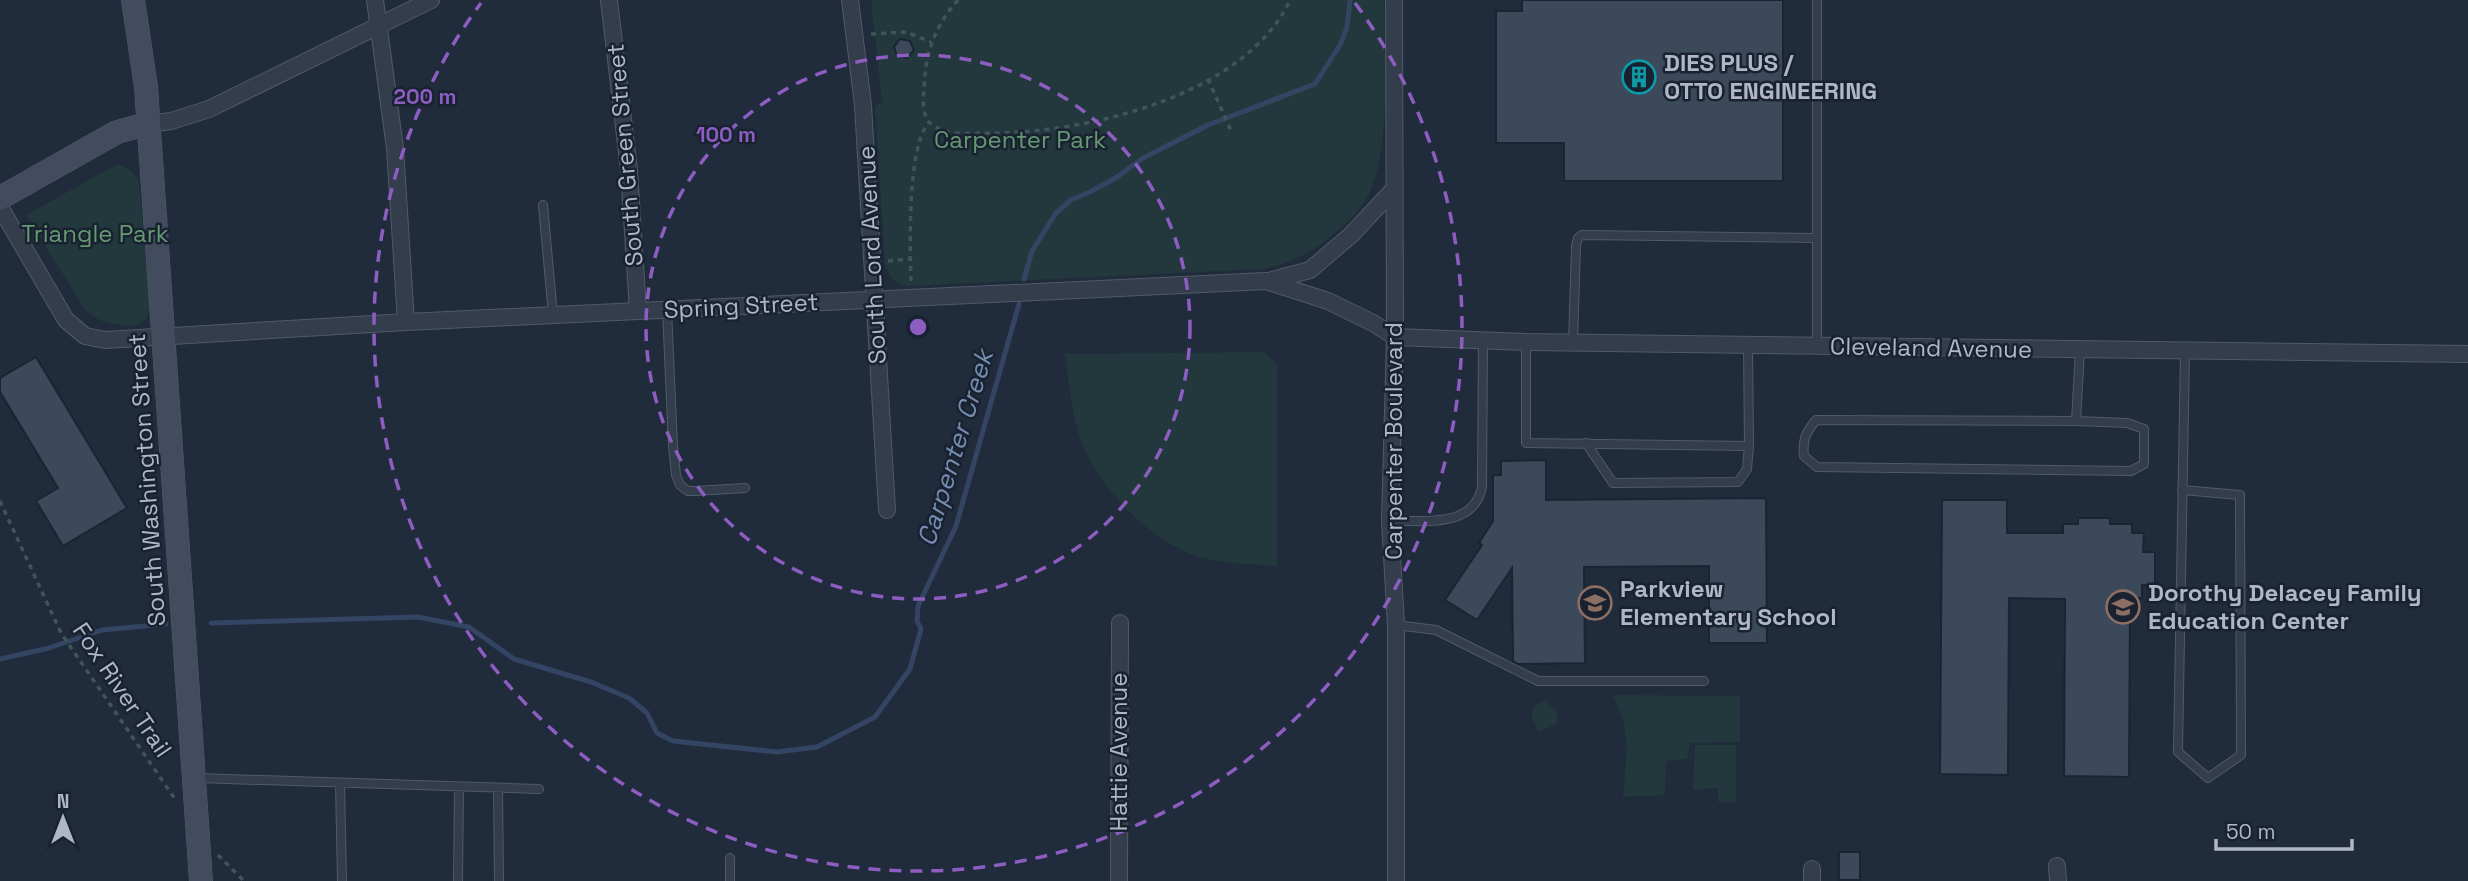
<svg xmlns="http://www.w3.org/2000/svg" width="2468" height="881" font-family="'Space Grotesk',sans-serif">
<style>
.green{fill:#22383c}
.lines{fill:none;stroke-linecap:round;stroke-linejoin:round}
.stream{stroke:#334563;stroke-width:5}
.building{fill:#3c495b;stroke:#1b2432;stroke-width:2}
.lane-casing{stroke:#525a69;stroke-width:10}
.street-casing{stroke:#525a69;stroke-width:18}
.secondary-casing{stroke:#525a69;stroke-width:24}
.path{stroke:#405559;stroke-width:3.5;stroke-dasharray:5 5;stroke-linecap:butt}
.lane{stroke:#343d4b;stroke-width:8}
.street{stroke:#343d4b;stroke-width:16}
.secondary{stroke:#424c5e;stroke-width:23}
.ring{fill:none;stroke:#8d5dc2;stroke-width:3.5;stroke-dasharray:12 9}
.labels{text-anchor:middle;stroke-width:5;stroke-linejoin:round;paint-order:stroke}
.poi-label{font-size:24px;font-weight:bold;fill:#afb7c7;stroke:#192230;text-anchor:start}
.park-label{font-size:24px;fill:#659973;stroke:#192230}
.street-label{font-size:24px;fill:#afb7c7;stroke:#192230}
.water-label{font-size:26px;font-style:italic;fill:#758db1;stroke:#192230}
.centre{fill:#8d5dc2;stroke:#192230;stroke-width:3.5}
.ring-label{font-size:21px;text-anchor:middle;font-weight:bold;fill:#8d5dc2;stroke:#192230;stroke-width:5;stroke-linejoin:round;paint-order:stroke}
</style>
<rect width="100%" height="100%" fill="#202b3b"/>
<path class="green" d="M871 0H1384C1384 51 1391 142 1372 187 1365 205 1350 221 1335 233 1313 252 1293 263 1264 269L908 286C895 284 889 277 885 264L875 106 882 102Z
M118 164 130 170 139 181 150 310 145 319 138 325C115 326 100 325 84 308L26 215Z
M1264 352 1277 364V566C1253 564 1227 564 1203 558 1152 544 1097 487 1080 438 1071 411 1069 382 1065 354Z
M1613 695 1740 696V742L1690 743 1687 759 1666 761 1665 795 1623 797C1626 756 1632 734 1613 695Z
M1545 700 1557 712V724L1538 732 1531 715 1534 706Z
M1695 745H1736V803L1718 802V788L1693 790Z"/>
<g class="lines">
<path class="stream" d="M1024 279 1032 251 1056 213 1071 200 1090 192 1117 177 1143 158 1208 125 1315 84 1340 45 1347 27 1350 0
M211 623 418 617 469 627 514 659 591 682 629 698 647 713 657 733 673 741 777 752 817 747 875 717 910 669 921 629 917 621 918 606 956 526 1019 304
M0 659 49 648 102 630 166 624"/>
</g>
<path class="building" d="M1522 0H1783V181H1564V143H1496V11H1522Z
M900 39 910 41 914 50 907 58 897 56 894 47Z
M36 357 127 508 63 546 36 501 58 488 0 392V378Z
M1546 460V500L1766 498 1767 643H1709V566L1584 567 1585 663 1518 664 1513 661 1512 568 1477 620 1445 600 1482 545 1479 543 1493 521V475H1501V461Z
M1942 500H2007V533H2063V524H2078V518H2110V524H2132V533H2144L2143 552H2155V585H2142V598H2130L2129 777 2064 776 2065 599 2009 598 2008 775 1940 774Z
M1839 852H1860V880H1839Z"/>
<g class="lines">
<defs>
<path id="lane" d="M543 205 553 315
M1817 238V0
M667 310 673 446 676 475 680 485 688 491H696L745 488
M1526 342V443L1749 446
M1573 342 1576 246 1578 238 1582 235 1817 238V346
M2076 421 1816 420C1806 432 1802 440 1804 456L1817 467 2131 471 2144 464V429L2127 423 2076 421 2080 350
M1586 443 1613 483 1738 482 1747 469 1749 446 1748 345
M2182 490 2240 495 2241 755 2208 778 2178 752 2185 351
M1390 521C1422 520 1474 529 1482 487L1483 341
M1396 625 1436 630 1538 681H1704
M197 778 539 789
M340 783 342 881
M498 788 499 881
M730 858V881
M458 881 459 787"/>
<path id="street" d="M375 0 395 148 406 322
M609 0 629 170 638 311
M850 0 863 105 887 510
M1394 0 1395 337 1390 521 1396 625V881
M147 124 171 121 209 109 431 0
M0 207 66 320 85 336 105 340 406 322 1266 281 1328 301 1373 323 1395 337 1526 342 2468 354
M1272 280 1310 270 1351 235 1395 188
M2057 866 2058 881
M1119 881 1120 623
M1812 881V869"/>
<path id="secondary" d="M133 0 146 87 201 881
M0 198 117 132 147 124"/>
</defs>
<use href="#lane" class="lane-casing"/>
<use href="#street" class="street-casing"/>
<use href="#secondary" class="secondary-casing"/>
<path class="path" d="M958 0C939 21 926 49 925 77 924 90 920 113 930 123 945 137 974 133 992 133 1088 133 1246 95 1290 0
M871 34 906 32 931 42
M1208 79 1232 133
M888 261 910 259
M911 281C910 246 907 147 929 122
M0 501 61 633 175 799
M218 855 244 881"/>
<use href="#lane" class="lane"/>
<use href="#street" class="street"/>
<use href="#secondary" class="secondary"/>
</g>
<g class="ring">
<circle cx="918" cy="327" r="272"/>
<path d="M1355 3A544 544 0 1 1 481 3"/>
</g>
<defs>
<symbol id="building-ring" viewBox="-11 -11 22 22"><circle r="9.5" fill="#192230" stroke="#0f9aa8" stroke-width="1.5"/><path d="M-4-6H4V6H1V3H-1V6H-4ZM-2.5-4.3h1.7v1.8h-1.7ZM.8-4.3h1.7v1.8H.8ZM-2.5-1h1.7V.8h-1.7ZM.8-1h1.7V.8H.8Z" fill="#0f9aa8"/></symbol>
<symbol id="school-ring" viewBox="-11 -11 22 22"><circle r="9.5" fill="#192230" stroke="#8d6e63" stroke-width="1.5"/><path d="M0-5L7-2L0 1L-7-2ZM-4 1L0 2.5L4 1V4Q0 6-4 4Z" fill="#8d6e63"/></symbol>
</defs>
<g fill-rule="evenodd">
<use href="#building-ring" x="1620" y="58" width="38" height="38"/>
<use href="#school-ring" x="1576" y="584" width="38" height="38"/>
<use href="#school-ring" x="2104" y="588" width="38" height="38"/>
</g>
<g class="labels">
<g class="poi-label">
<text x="1664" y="71">DIES PLUS /<tspan x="1664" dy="28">OTTO ENGINEERING</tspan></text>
<text x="1620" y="597">Parkview<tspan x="1620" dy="28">Elementary School</tspan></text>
<text x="2148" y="601">Dorothy Delacey Family<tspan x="2148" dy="28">Education Center</tspan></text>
</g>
<g class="park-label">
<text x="1020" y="148">Carpenter Park</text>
<text x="95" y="242">Triangle Park</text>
</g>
<g class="street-label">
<text transform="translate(625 155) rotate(-95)" y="8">South Green Street</text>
<text transform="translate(872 255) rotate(-93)" y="8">South Lord Avenue</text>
<text transform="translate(741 306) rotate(-3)" y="8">Spring Street</text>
<text transform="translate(1931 348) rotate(1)" y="8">Cleveland Avenue</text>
<text transform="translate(1394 441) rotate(-90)" y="8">Carpenter Boulevard</text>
<text transform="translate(147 480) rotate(-94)" y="8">South Washington Street</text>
<text transform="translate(122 690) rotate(56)" y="8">Fox River Trail</text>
<text transform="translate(1119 752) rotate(-90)" y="8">Hattie Avenue</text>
</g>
<g class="water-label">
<text transform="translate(955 448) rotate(-73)" y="9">Carpenter Creek</text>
</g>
</g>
<circle cx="918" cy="327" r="10" class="centre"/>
<g class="ring-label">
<text x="425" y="104">200 m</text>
<text x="726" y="142">100 m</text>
</g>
<g transform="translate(63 818)" stroke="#192230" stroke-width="5" paint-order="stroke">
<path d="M0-5L12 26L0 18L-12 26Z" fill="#afb7c7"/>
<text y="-10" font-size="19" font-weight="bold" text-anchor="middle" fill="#afb7c7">N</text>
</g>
<path d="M2216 839v10h136v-10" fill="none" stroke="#afb7c7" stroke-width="3.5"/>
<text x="2226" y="839" font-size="21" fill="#afb7c7" stroke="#192230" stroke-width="5" paint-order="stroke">50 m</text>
</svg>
